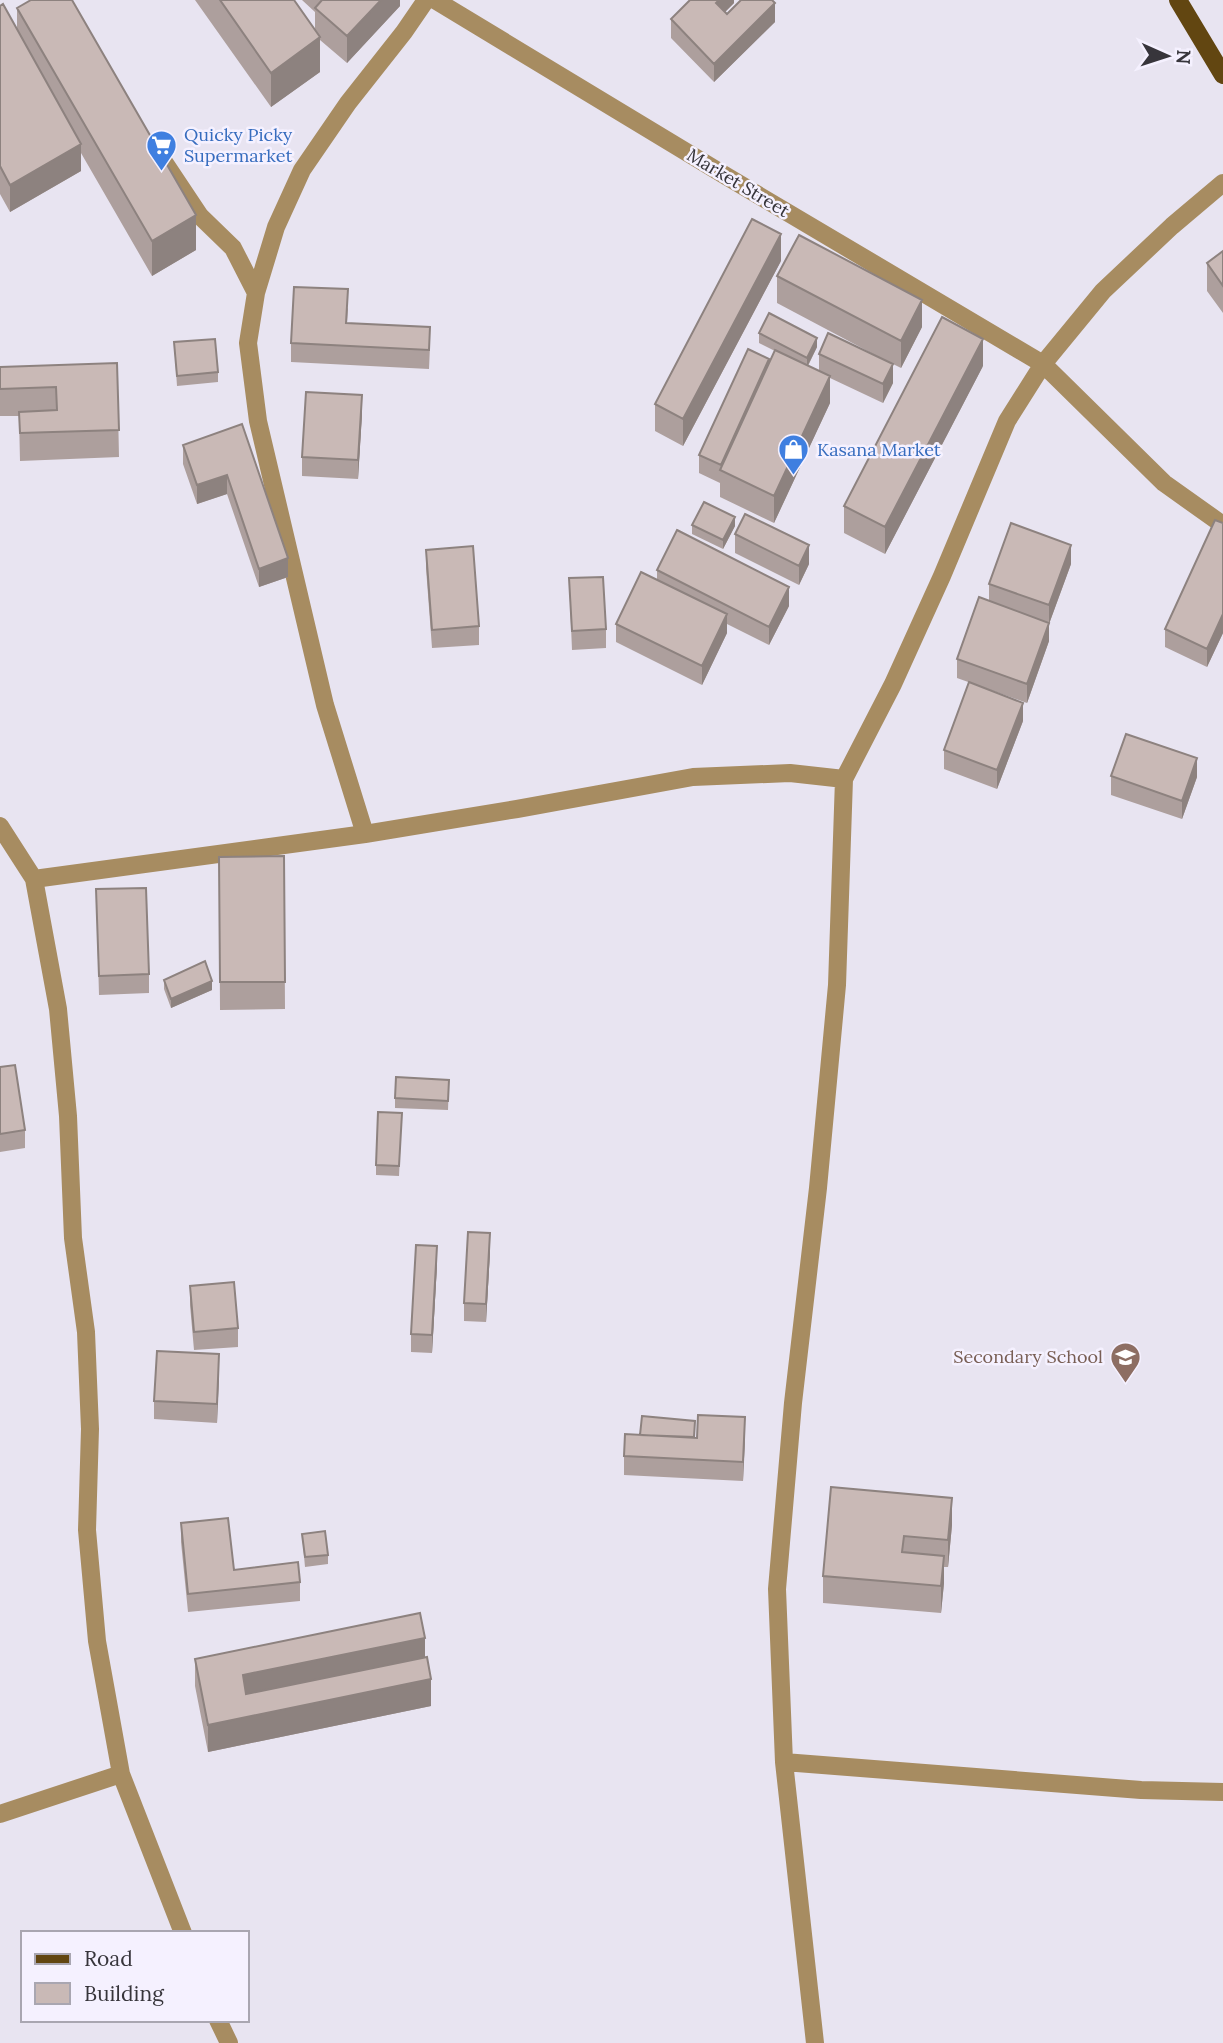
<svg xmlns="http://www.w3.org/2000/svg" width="1223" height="2043" font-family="Lora,serif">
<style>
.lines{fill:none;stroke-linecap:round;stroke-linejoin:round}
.minor{stroke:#a78c61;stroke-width:18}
.major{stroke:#624611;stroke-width:18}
.wall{fill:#ad9f9d}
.shaded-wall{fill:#8d827f}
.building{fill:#c9b9b6;stroke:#8d827f;stroke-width:2}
.labels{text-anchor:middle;stroke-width:5;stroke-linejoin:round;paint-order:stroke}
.shop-label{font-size:18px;fill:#366cbe;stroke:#f5f1ff;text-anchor:start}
.street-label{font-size:18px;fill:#37353b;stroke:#f5f1ff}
.education-label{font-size:18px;fill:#785e54;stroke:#f5f1ff;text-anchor:end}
</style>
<rect width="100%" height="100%" fill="#e8e4f1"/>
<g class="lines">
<path class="minor" d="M435 0 726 176 1043 364 1164 483 1223 525
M162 159 200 216 233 248 256 293
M0 826 34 879 58 1009 68 1116 73 1238 86 1332 90 1429 87 1530 97 1641 121 1774 183 1933
M365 834 325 705 258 421 248 343 256 293 276 227 302 170 348 103 404 32 426 0
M34 879 365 834 517 809 693 777 790 773 844 779
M784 1762 1141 1790 1223 1792
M0 1814 121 1774
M218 2020 229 2043
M815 2043 784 1762 777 1589 793 1403 818 1188 837 985 844 779 893 684 942 576 1007 421 1043 364 1103 291 1172 226 1223 183"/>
<path class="major" d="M1178 0 1223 75"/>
</g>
<path class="wall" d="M195 0H294L315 30V12L302 0H400V6L347 63 320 40V72L271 107Z
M734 0V3L725 12 727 14 775 22 714 82 671 38V19Z
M0 6 17 30V8L196 250 152 276 81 153V171L10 212 0 194Z
M1223 251V313L1207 291V263Z
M781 261 683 446 655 431V404Z
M777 276 922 327 901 368 893 364V383L883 403 830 378V403L774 523 720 497V483L699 473V455L769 363 775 351 759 343V333L817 347 808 366 819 371V354L892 364 777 303Z
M348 308 347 323 430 346 429 369 291 362V343Z
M174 342 218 372V382L177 386Z
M117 363 119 457 20 461 19 416H0V367Z
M983 366 885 554 844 533V506Z
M362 414 358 479 302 476V457Z
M242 424 288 577 259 587 227 494 197 504 183 464V445Z
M1223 523V633L1207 667 1165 647V629Z
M692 525 735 526 723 549 692 534Z
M735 534 809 564 799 585 735 553Z
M426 550 479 626V645L432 648 426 568Z
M1071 564 1049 624V641L1027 703 957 678V659L989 601V584Z
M657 570 789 606 769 645 727 624V633L702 685 616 642V624L657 580Z
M569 578 606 629V648L572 650Z
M1023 721 997 789 944 769V750Z
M1111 776 1197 777 1182 819 1111 795Z
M284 856 285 1009 220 1010 219 857Z
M96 889 149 974V993L99 995Z
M164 980 212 990 171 1008 164 989Z
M0 1067 25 1130V1148L0 1152Z
M449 1080 448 1110 395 1108V1098Z
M402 1113 399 1176 376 1175V1165Z
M490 1252 486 1322 464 1321V1303Z
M437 1265 432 1353 411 1352V1334Z
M190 1286 238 1328V1347L194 1350 190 1305Z
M219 1373 217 1423 154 1419V1401Z
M745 1436 743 1481 624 1475V1456L694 1437Z
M831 1487 952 1525 948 1567H944V1583L941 1613 823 1603V1576Z
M181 1523 234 1570 300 1582V1601L188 1612 181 1542Z
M302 1534 328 1555V1564L305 1567Z
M425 1657 431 1706 208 1752 195 1686V1659Z"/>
<path class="shaded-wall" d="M381 0H400V6L347 63V36Z
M719 0H734V3L716 21V3Z
M775 3V22L714 82V64Z
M320 37V72L271 107V73Z
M81 144V171L10 212V185Z
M196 215V250L152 276V241Z
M781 234V261L683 446V419Z
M922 300V327L901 368V341Z
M817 338V347L807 367V358Z
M983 339V366L885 554V527Z
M769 359V378L721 471V465Z
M893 364V383L883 403V384Z
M830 376V403L774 523V496Z
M362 395V414L358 479V460Z
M227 475V494L197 504V485Z
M735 517V526L723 549V540Z
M809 545V564L799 585V566Z
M1071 545V564L1049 624V605Z
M288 558V577L259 587V569Z
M789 587V606L769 645V627Z
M727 614V633L702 685V666Z
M1223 614V633L1207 667V649Z
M1049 623V641L1027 703V684Z
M1023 703V721L997 789V770Z
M1197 758V777L1182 819V801Z
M212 981V990L171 1008V999Z
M490 1233V1252L486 1322V1304Z
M437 1246V1265L432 1353V1335Z
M219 1354V1373L217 1423V1404Z
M745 1417V1436L743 1481V1462Z
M952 1498V1525L948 1567V1540Z
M944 1556V1583L941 1613V1586Z
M425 1638V1665L243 1703V1675Z
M431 1679V1706L208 1752V1725Z"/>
<path class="building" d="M31 0H72L196 215 152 241 17 8Z
M220 0H294L320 37 271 73Z
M322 0H381L347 36 315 8Z
M690 0H719L716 3 727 14 741 0H772L775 3 714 64 671 19Z
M3 4 81 144 10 185 0 166V6Z
M752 219 781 234 683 419 655 404Z
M799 235 922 300 901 341 777 276Z
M1223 251V286L1207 263Z
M294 287 348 289 346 323 430 327 429 350 291 343Z
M769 313 817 338 807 358 759 333Z
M942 317 983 339 885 527 844 506Z
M828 333 893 364 883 384 819 354Z
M215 339 218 372 177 376 174 342Z
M748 349 769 359 721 465 699 455Z
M775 350 830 376 774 496 720 470Z
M117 363 119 430 20 433 19 412 57 410 56 387 0 389V367Z
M306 392 362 395 358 460 302 457Z
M242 424 288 558 259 569 227 475 197 485 183 445Z
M704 502 735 517 723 540 692 525Z
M745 514 809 545 799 566 735 534Z
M1215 520 1223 523V614L1207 649 1165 629Z
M1011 523 1071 545 1049 605 989 584Z
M677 530 789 587 769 627 657 570Z
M473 546 479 626 432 630 426 550Z
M641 572 727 614 702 666 616 624Z
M603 577 606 629 572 631 569 578Z
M979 597 1049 623 1027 684 957 659Z
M969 682 1023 703 997 770 944 750Z
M1126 734 1197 758 1182 801 1111 776Z
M284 856 285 982H220L219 857Z
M146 888 149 974 99 976 96 889Z
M205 961 212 981 171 999 164 980Z
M15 1065 25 1130 0 1134V1067Z
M396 1077 449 1080 448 1101 395 1098Z
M378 1112 402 1113 399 1166 376 1165Z
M468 1232 490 1233 486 1304 464 1303Z
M416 1245 437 1246 432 1335 411 1334Z
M234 1282 238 1328 194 1332 190 1286Z
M157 1351 219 1354 217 1404 154 1401Z
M698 1415 745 1417 743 1462 624 1456 625 1434 697 1438Z
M642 1416 695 1421 694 1437 640 1435Z
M831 1487 952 1498 948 1540 904 1536 902 1552 944 1556 941 1586 823 1576Z
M228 1518 234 1570 298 1562 300 1582 188 1594 181 1523Z
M325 1531 328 1555 305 1557 302 1534Z
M420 1613 425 1638 243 1675 246 1694 427 1657 431 1679 208 1725 195 1659Z"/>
<defs>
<symbol id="supermarket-pin" viewBox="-11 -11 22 30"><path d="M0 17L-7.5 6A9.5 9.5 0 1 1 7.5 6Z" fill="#3f7fe0" stroke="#f5f1ff"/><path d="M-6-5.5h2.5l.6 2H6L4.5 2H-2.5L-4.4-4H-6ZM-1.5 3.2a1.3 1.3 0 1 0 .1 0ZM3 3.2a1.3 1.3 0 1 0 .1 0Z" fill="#fff"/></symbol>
<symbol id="shop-pin" viewBox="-11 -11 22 30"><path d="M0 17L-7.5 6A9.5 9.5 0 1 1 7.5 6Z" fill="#3f7fe0" stroke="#f5f1ff"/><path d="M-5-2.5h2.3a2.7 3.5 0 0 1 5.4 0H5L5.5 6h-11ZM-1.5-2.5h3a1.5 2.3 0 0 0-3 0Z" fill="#fff"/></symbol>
<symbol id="school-pin" viewBox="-11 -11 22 30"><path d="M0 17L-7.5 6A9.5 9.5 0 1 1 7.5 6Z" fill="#8d6e63" stroke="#f5f1ff"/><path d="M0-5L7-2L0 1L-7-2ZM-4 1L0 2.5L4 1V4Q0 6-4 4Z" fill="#fff"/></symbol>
</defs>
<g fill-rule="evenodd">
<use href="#supermarket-pin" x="144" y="128" width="35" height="47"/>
<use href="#shop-pin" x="776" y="432" width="35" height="47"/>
<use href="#school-pin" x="1108" y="1340" width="35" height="47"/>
</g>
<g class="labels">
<g class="shop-label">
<text x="184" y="141">Quicky Picky<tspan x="184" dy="21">Supermarket</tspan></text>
<text x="817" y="456">Kasana Market</text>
</g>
<g class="street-label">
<text transform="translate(738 183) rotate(31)" y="6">Market Street</text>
</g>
<g class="education-label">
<text x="1103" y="1363">Secondary School</text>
</g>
</g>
<rect x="21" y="1931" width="228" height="91" fill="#f5f1ff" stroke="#a9a6b1" stroke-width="2"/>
<rect x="35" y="1954" width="35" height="10" fill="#624611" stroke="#a9a6b1" stroke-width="2"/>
<text x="84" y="1966" font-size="21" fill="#37353b">Road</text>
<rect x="35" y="1983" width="35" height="21" fill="#c9b9b6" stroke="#a9a6b1" stroke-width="2"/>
<text x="84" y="2001" font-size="21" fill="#37353b">Building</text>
<g transform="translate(1167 56) rotate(93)" stroke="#f5f1ff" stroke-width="5" paint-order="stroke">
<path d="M0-5L12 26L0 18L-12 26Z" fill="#37353b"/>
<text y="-10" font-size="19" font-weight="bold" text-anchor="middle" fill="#37353b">N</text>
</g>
</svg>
